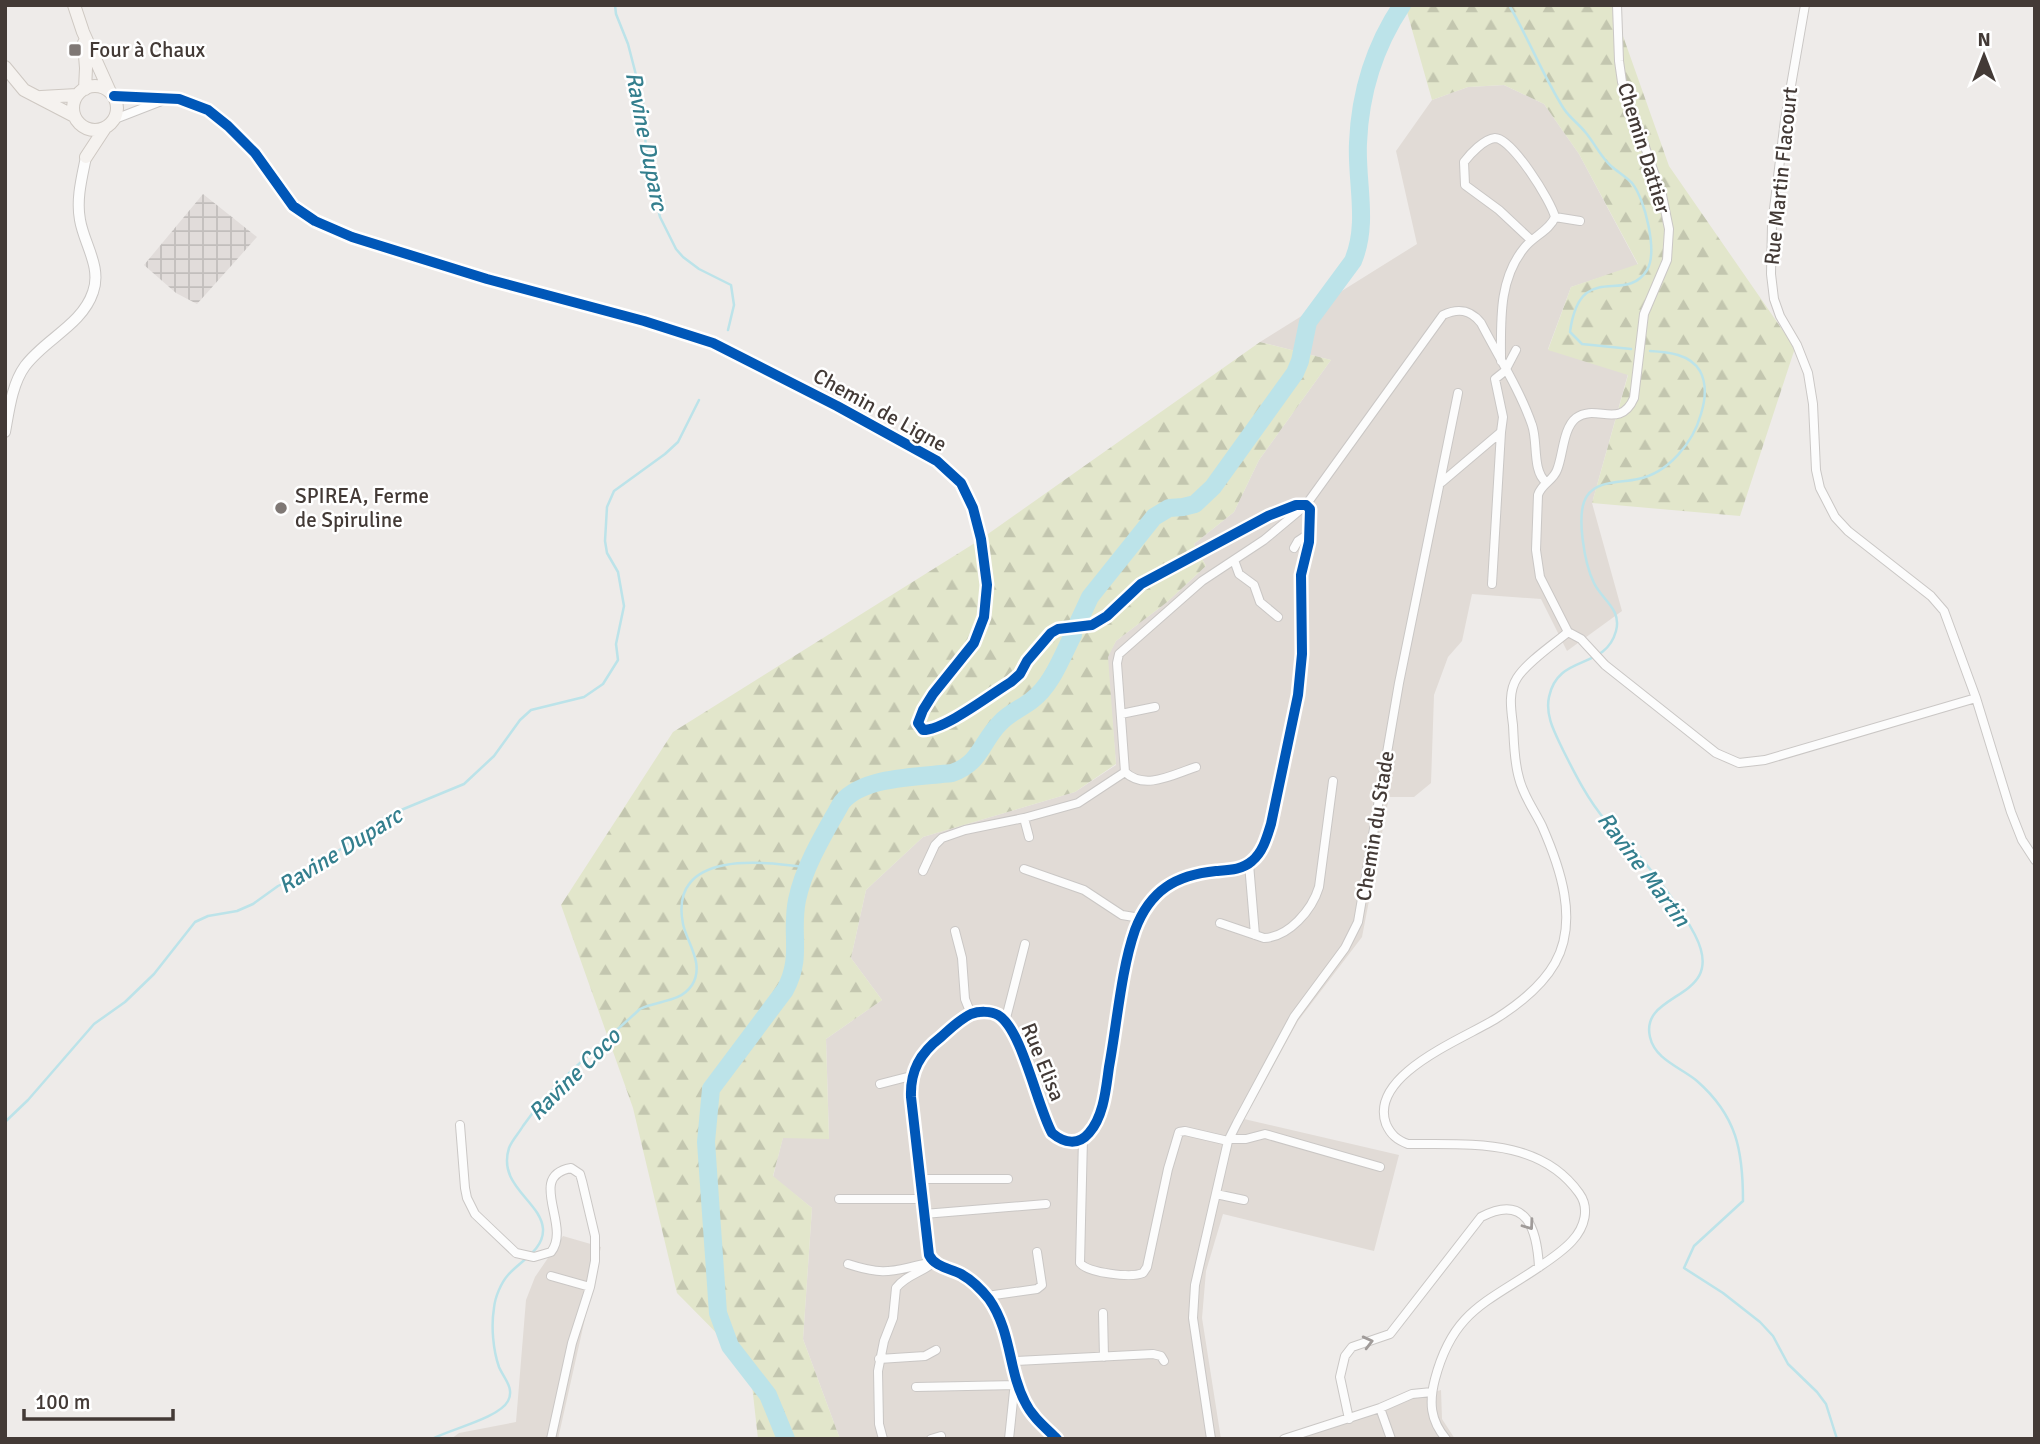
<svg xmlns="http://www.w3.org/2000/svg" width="2040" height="1444" font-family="Signika,sans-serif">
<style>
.residential{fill:#e1dbd6}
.industrial{fill:url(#industrial-grid)}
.forest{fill:url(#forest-firs)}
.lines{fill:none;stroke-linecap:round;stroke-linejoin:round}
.stream{stroke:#bce3e9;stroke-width:2.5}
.river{stroke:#bce3e9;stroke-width:18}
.minor-casing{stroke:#cac7c5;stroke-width:10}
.tertiary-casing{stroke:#cac7c5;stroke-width:12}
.secondary-casing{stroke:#cec8c2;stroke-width:14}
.minor{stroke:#fcfcfc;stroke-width:8}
.tertiary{stroke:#fcfcfc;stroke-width:10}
.secondary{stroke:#f5f2ef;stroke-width:12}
.cycleway-casing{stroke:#fff;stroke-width:15}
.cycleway{stroke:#0057b8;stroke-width:10}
.oneway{stroke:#a09b99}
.poi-dot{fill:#7f7875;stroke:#fff;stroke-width:2.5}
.labels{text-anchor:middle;stroke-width:5;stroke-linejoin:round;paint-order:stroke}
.poi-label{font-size:21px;fill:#433a36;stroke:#fff;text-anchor:start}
.street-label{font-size:21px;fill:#433a36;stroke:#fff}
.water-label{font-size:23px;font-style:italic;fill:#347f8e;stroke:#fff}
</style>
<defs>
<pattern id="industrial-grid" width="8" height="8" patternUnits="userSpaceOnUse" patternTransform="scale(1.75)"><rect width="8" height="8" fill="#e1dcda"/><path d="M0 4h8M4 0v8" fill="none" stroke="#c2bebc"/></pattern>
<pattern id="forest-firs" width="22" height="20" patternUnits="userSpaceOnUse" patternTransform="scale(1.75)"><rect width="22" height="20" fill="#e2e6cb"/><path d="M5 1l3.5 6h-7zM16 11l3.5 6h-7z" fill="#c3c6af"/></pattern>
</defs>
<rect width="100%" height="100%" fill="#eeebe9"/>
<path class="residential" d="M1504 85 1544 104 1579 154 1638 265 1571 287 1548 349 1628 374 1592 503 1622 611 1567 651 1541 599 1472 594 1462 641 1448 657 1434 695 1431 783 1414 797H1389L1362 937 1298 1021 1244 1119 1399 1155 1374 1251 1223 1214 1206 1271 1202 1318 1221 1439H840L803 1339 812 1208 773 1177 783 1137 829 1138 826 1039 882 1000 851 958 866 890 923 837 1075 792 1116 765 1107 657 1116 641 1166 603 1206 566 1194 544 1234 512 1259 460 1331 360 1260 342 1417 244 1396 151 1432 100 1468 87Z
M563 1236 601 1247 558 1439H451L459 1433 516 1422 526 1300 535 1277Z
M1441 1390 1442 1419 1455 1439H1272Z"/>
<path class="industrial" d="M203 194 257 237 197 304 176 293 144 265Z"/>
<path class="forest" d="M1405 5H1612L1669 166 1795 348 1740 516 1592 503 1628 375 1548 350 1571 287 1638 264 1579 154 1544 104 1504 85 1468 87 1432 100Z
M1260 342 1331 360 1259 460 1234 512 1194 544 1206 566 1166 603 1116 641 1108 657 1116 764 1075 792 923 837 866 890 851 958 882 1000 826 1039 829 1139 783 1138 773 1176 812 1208 803 1339 840 1439H758L750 1367 677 1293 633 1108 561 905 673 732 978 541Z"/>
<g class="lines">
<path class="stream" d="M615 5 616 14 628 44 643 102 647 166 660 217 676 249 683 257 699 269 731 285 734 305 728 330
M1509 5C1529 39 1543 76 1564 109 1570 118 1579 124 1586 133 1595 144 1601 157 1611 166 1618 172 1626 177 1632 183 1645 199 1658 252 1647 270 1625 306 1580 258 1570 332L1582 344 1631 349
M1650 351C1668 352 1690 354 1700 371 1707 384 1705 401 1701 414 1693 443 1668 473 1638 479 1621 483 1597 480 1587 496 1575 513 1585 565 1594 583 1602 600 1622 609 1616 631 1605 671 1558 653 1549 697 1545 716 1555 733 1563 750 1575 774 1588 800 1606 821 1612 828 1620 833 1626 840 1650 868 1678 902 1695 935 1729 1001 1639 990 1650 1037 1655 1060 1682 1068 1697 1081 1737 1116 1743 1151 1743 1201L1694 1246 1684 1268 1723 1293 1760 1322 1773 1336 1788 1364 1817 1392 1826 1404 1837 1439
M5 1122 28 1100 94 1024 125 1002 154 974 195 922 208 916 237 911 253 904 278 886 311 870 389 815 464 784 494 756 520 720 531 710 584 697 603 684 618 660 616 644 624 606 618 572 607 553 605 541 607 507 614 491 665 454 678 442 699 400
M432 1439C451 1429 499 1418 508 1401 515 1388 503 1377 499 1367 493 1350 491 1326 494 1308 495 1297 501 1283 508 1275 520 1261 544 1250 543 1229 541 1201 497 1186 509 1148 512 1140 519 1133 523 1126 554 1081 600 1046 640 1009 658 1000 680 1003 692 985 705 964 687 943 683 924 668 849 765 861 809 868"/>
<path class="river" d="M1078 623 1090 597 1154 517 1169 508 1183 507 1195 504 1213 487 1295 373 1300 361 1308 322 1353 261C1369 223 1356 182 1358 143 1360 92 1374 47 1402 5
M786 1439 768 1395 730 1346 718 1313 706 1142 711 1089 785 990C803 957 790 934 797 900 804 866 825 832 842 802 864 776 919 777 952 773 981 763 981 742 1000 723 1009 713 1022 708 1032 700 1052 685 1062 656 1073 635"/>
<defs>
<path id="minor" d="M1617 5 1619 61 1622 82 1662 195 1669 229 1667 260 1644 314 1634 398C1620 430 1596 403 1576 418 1563 428 1563 456 1557 470 1553 481 1542 483 1538 495L1536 550 1540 577 1568 632 1581 639 1605 665 1716 753 1739 763 1765 760 1976 698
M1805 5 1785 120 1772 225 1771 274 1774 299 1780 316 1797 345 1808 373 1813 404 1816 470 1820 488 1835 517 1848 531 1931 596 1944 611 1976 698 2011 812 2022 840 2035 860
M114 96 179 99 208 110 228 126 255 153 293 206 315 221 352 237 487 279 644 321 713 343 837 406 937 461 961 483 973 508 981 539 987 585 984 617 974 643 933 694 923 710 918 723 923 730C945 730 991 694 1011 682L1020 674 1027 661 1051 633 1058 629 1092 625 1107 616 1141 584 1268 516 1296 505H1306
M115 119 164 100
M1555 217 1580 221
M1501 361C1501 322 1498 279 1525 247 1534 236 1550 230 1555 217 1551 201 1512 138 1495 138 1484 139 1470 154 1464 162L1465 185 1499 210 1531 240
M1442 482 1501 432 1503 417 1495 379 1505 371 1516 350
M1294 548 1298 541 1310 533
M1234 560 1239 574 1254 585 1260 602 1278 617
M1492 584 1501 432
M1121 714 1155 707
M1196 767C1174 774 1145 791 1125 772L1117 663 1119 654 1202 581 1264 540 1306 505 1443 315C1458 308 1470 309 1481 323 1498 356 1520 390 1532 425 1538 441 1532 471 1546 482
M1024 818 1078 803 1125 772
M1249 864 1255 935
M1024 869 1084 890 1122 915 1140 918
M923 871 935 845 942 838 965 830 1024 818 1029 837
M1220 923 1264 938C1289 937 1312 910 1319 887L1333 781
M955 931 962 958 965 999 971 1014
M1005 1022 1025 944
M880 1084 911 1076
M460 1125 465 1188 467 1198 475 1214 516 1253 534 1257 551 1252C572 1226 526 1176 571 1168L580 1174 582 1181 595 1236V1261L590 1287 572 1343 551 1439
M1083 1138 1080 1263C1088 1273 1131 1278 1143 1273L1147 1267 1168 1169 1179 1132 1185 1131 1228 1141
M1230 1139H1246L1265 1134 1380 1167
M921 1179H1008
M1216 1194 1244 1200
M839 1199H923
M924 1214 1046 1204
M848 1264C888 1277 892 1270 930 1263
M551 1276 590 1287
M987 1296 1037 1289 1042 1285 1037 1252
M1103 1313 1104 1357
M879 1359 925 1356 936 1350
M1014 1361 1153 1354 1161 1356 1164 1361
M916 1387 1018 1385 1014 1391 1009 1439
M1380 1408 1391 1439
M1349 1419 1340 1377 1345 1356 1352 1347 1390 1334 1481 1217C1527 1193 1537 1230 1539 1267
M883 1439 879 1424 878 1371 884 1341 893 1318 896 1288C906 1275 921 1273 933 1263
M931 1439 941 1436
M1057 1439C1046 1428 1032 1417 1025 1402 1008 1370 1012 1332 989 1299 981 1289 972 1280 961 1274 949 1268 935 1267 929 1255L911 1097C910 1071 920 1053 941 1037 950 1029 960 1019 971 1014 979 1011 991 1011 998 1015 1022 1029 1037 1106 1052 1133 1064 1143 1078 1146 1089 1133 1104 1116 1106 1088 1109 1067 1117 1024 1121 970 1135 930 1150 890 1176 875 1216 871 1228 870 1242 870 1252 861 1263 852 1267 837 1271 824 1282 773 1296 721 1301 670 1303 639 1299 608 1301 578 1302 560 1320 519 1306 505
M1211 1439 1193 1318 1195 1285 1228 1141 1237 1123 1294 1017 1345 948 1358 922 1399 683 1458 393
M1284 1439 1380 1408 1412 1394 1432 1392
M1446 1439C1430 1420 1429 1402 1435 1379 1453 1311 1486 1303 1539 1267 1551 1259 1563 1251 1572 1241 1585 1227 1590 1208 1579 1193 1539 1137 1468 1145 1408 1144 1397 1140 1391 1135 1386 1124 1368 1074 1466 1038 1497 1018 1519 1004 1542 986 1555 963 1579 921 1560 867 1542 826 1534 810 1523 795 1519 778 1514 761 1514 742 1513 725 1511 709 1508 692 1517 678 1527 662 1554 644 1568 632"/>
<path id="tertiary" d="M5 432C9 410 12 384 25 366 45 339 82 325 93 292 102 267 84 244 80 220 76 199 82 177 86 157"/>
<path id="secondary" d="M74 5 83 32 110 92
M84 43 86 68 85 89
M5 67 24 90 74 116
M73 108a22 22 0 1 1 44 0a22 22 0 1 1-44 0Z
M41 97 77 95
M86 157 105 128"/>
</defs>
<use href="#minor" class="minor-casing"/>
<use href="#tertiary" class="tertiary-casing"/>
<use href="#secondary" class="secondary-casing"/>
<use href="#minor" class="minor"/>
<use href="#tertiary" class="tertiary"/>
<use href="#secondary" class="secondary"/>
<defs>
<path id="cycleway" d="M114 96 179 99 208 110 228 126 255 153 293 206 315 221 352 237 487 279 644 321 713 343 837 406 937 461 961 483 973 508 981 539 987 585 984 617 974 643 933 694 923 710 918 723 923 730C945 730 991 694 1011 682L1020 674 1027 661 1051 633 1058 629 1092 625 1107 616 1141 584 1268 516 1296 505H1306L1310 509 1309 542 1301 575 1302 654 1298 695 1271 824C1267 837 1263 852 1252 861 1242 870 1228 870 1216 871 1176 875 1150 890 1135 930 1121 970 1117 1024 1109 1067 1106 1088 1104 1116 1089 1133 1078 1146 1064 1143 1052 1133 1037 1106 1022 1029 998 1015 991 1011 979 1011 971 1014 960 1019 950 1029 941 1037 920 1053 910 1071 911 1097L929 1255C935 1267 949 1268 961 1274 972 1280 981 1289 989 1299 1012 1332 1008 1370 1025 1402 1032 1417 1046 1428 1057 1439"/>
</defs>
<use href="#cycleway" class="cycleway-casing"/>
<use href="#cycleway" class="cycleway"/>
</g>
<defs><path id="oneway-chevron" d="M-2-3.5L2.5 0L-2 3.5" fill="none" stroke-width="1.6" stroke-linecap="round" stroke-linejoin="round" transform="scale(1.75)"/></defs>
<g class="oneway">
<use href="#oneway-chevron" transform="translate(1529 1225) rotate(54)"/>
<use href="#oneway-chevron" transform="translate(1368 1342) rotate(-14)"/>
</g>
<g class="poi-dot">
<rect x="68" y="43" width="14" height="14" rx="3.5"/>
<circle cx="281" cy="508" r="7"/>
</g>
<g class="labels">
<g class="poi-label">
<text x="89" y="57">Four à Chaux</text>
<text x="295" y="503">SPIREA, Ferme<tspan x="295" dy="24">de Spiruline</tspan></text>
</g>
<g class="street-label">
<text transform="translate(1644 148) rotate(73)" y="7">Chemin Dattier</text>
<text transform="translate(1781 176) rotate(-84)" y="7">Rue Martin Flacourt</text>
<text transform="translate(880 410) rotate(29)" y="7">Chemin de Ligne</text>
<text transform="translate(1375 826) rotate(-81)" y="7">Chemin du Stade</text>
<text transform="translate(1043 1062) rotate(68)" y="7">Rue Elisa</text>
</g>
<g class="water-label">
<text transform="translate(647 141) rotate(79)" y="8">Ravine Duparc</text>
<text transform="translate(340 850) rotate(-32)" y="8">Ravine Duparc</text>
<text transform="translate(1644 869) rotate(53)" y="8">Ravine Martin</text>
<text transform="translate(574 1074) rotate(-45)" y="8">Ravine Coco</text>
</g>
</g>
<rect width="2040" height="1444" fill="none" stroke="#433a36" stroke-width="14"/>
<g transform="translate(1984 56)" stroke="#ffffff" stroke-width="5" paint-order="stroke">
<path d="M0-5L12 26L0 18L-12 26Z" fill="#433a36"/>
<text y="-10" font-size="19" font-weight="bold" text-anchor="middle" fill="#433a36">N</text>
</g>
<path d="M24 1409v10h149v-10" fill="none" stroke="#433a36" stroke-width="3.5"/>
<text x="35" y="1409" font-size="21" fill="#433a36" stroke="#ffffff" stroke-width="5" paint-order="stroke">100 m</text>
</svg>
